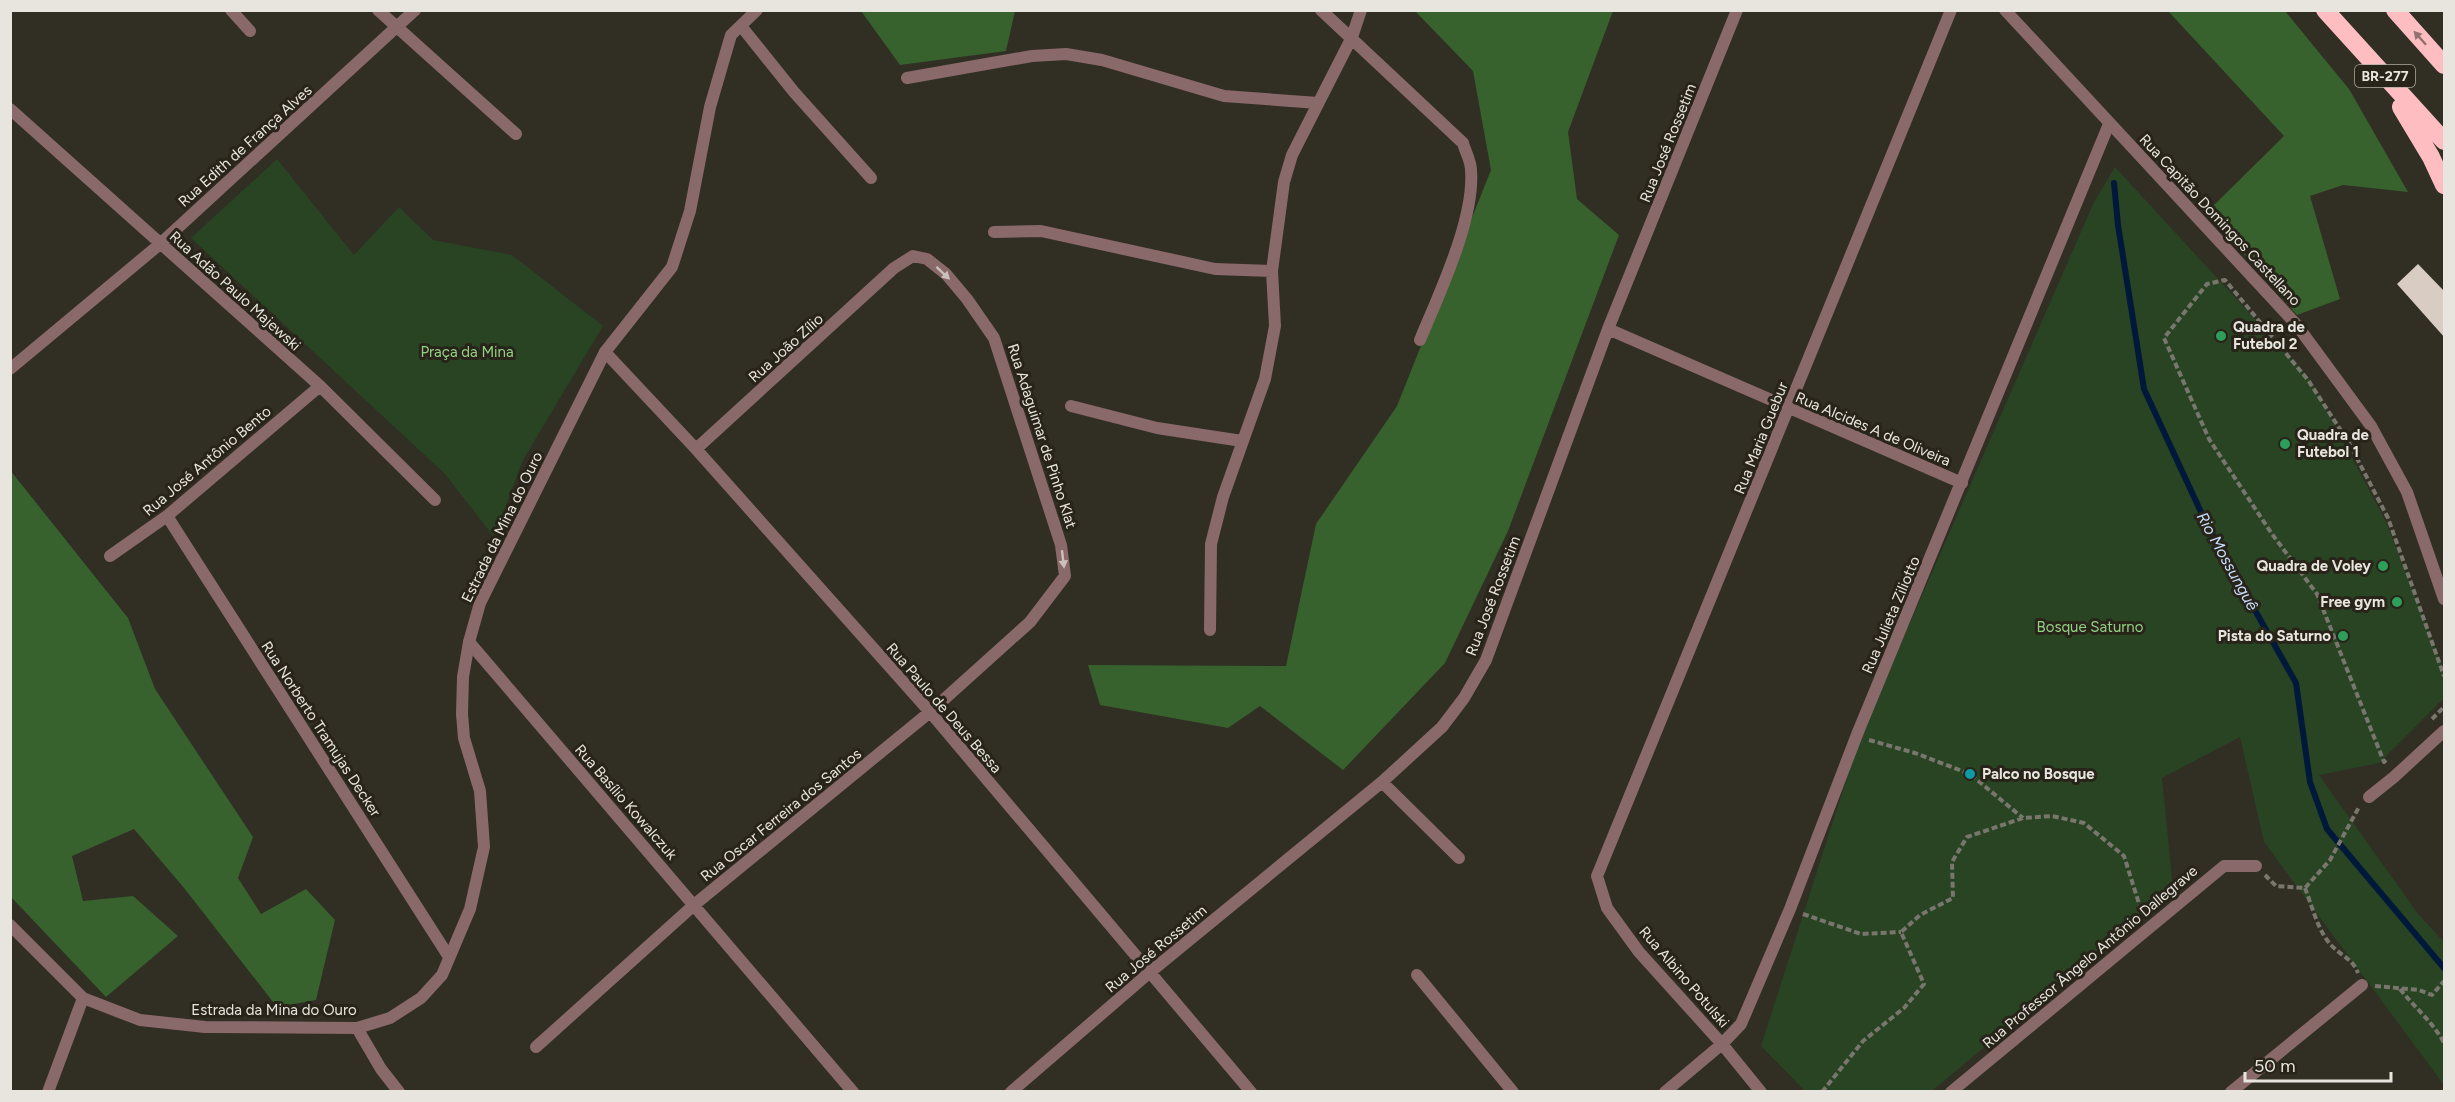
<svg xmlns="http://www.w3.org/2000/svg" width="2455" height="1102" font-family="Figtree,sans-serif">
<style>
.green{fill:#284422}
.forest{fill:#37612d}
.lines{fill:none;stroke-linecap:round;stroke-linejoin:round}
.stream{stroke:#00193b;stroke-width:6}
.building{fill:#d8ccc3}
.path{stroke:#79766d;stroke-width:4;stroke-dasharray:6 3;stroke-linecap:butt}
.minor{stroke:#89696a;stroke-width:12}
.tertiary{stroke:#89696a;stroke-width:12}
.motorway{stroke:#febec1;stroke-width:18}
.oneway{fill:#93716e}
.oneway2{fill:#cbc0bb}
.leisure-dot{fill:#2e9e5b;stroke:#28241a;stroke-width:2}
.culture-dot{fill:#0f9aa8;stroke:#28241a;stroke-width:2}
.labels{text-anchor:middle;stroke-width:6;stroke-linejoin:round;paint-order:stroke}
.shield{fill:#28241a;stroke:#aeaba3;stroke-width:1.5}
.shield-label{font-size:14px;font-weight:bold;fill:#e7e5de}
.street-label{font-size:15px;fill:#e7e5de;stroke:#28241a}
.poi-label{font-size:15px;font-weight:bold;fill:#e7e5de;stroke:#28241a;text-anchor:start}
.park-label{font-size:15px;fill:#93d185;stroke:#28241a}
.water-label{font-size:16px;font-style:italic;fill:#c8dffe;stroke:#28241a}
</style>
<rect width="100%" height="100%" fill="#312e24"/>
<path class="green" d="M277 159 354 255 399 207 433 240 512 255 603 326 523 460 494 537 445 474 191 238Z
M2115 167 2311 380 2386 522 2444 671V698L2379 763 2319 775 2419 915 2444 942V1085L2264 842 2240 737 2162 778 2173 889 1932 1091H1805L1761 1046 1860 737 2094 202Z"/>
<path class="forest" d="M861 11H1015L1006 51 900 65Z
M1415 11H1613L1568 132 1577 199 1619 235 1508 531 1445 663 1343 770 1260 706 1228 728 1100 705 1088 665 1286 666 1316 524 1397 406 1491 170 1473 71Z
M2168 11H2285L2349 89 2408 192 2343 185 2310 196 2340 299 2297 315 2207 212 2284 136Z
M10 470 128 618 155 689 253 837 238 878 261 914 306 889 335 920 316 1000 277 1007 184 888 134 829 72 856 83 901 133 896 178 936 106 997 11 897Z"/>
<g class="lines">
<path class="stream" d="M2114 183 2118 225 2144 389 2207 525 2296 683 2310 782 2327 829 2444 968"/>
</g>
<path class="building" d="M2418 264 2445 292V338L2397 284Z"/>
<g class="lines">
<path class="path" d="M2432 719 2444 707
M1869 740 1915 753 1970 774 2023 818
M2386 760 2384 762 2317 594 2272 534 2209 439 2164 338 2207 284 2225 280 2308 380 2349 443 2388 518 2444 676
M2265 875 2276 886 2305 888 2330 860 2359 807
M2305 888C2312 906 2318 931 2331 945 2341 956 2353 959 2358 973
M1803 914 1861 934 1901 932
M2375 986 2419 990 2432 995 2444 981
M2400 989C2415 1008 2433 1022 2444 1043
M1822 1092 1863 1041 1904 1008 1924 984 1901 932 1920 915 1953 898 1952 862 1967 837 2023 818 2052 816 2084 823 2124 856 2142 913"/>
<path class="minor" d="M231 10 250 31
M378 10 516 134
M1321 10 1463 143C1465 151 1471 161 1471 170 1475 219 1439 294 1420 340
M741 26 794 92 871 178
M907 78 1032 56 1066 54 1102 60 1224 96 1318 103
M10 109 320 386 435 500
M994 232 1041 231 1215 269 1272 271
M1608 329 1962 483
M605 352 696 449 930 712 1251 1092
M10 369 160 244 415 10
M1071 406 1157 428 1242 441
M167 516 449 957
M110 556 167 516 320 386
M1210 630 1211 544 1223 497 1265 379 1275 326 1272 271 1284 182 1292 155 1352 37 1361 10
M469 642 853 1092
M1382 782 1459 858
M2369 797 2394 777 2444 731
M1417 975 1513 1092
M357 1028 381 1069 399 1092
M536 1047 694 905 930 712 1030 622 1065 576 1061 545 994 338 967 299 946 274 927 259 913 256 894 268 696 449
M48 1092 83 998
M1011 1092 1149 973 1382 782 1442 727 1464 698 1486 660 1608 329 1737 10
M1665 1092 1722 1044 1741 1024 1790 909 1858 732 2109 124
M1761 1092 1722 1044 1639 952 1607 908 1597 876 1951 10
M1951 1092 2224 866H2256
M2231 1092 2362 985"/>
<path class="tertiary" d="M2005 10 2296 324 2371 426 2407 492 2444 599
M10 925 83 998 140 1020 205 1027 357 1028 390 1018 421 998 442 975 470 909 484 847 480 791 464 738 462 714 463 677 469 642 480 603 605 352 672 267 690 211 710 107 731 35 757 10"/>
<path class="motorway" d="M2325 10 2444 141
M2395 10 2444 65
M2401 107 2431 157 2444 185"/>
</g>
<defs><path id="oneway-solid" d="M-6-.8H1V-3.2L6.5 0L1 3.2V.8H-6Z" transform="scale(1.5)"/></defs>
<use class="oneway" href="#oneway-solid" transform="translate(2420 38) rotate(-132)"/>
<g class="oneway2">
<use href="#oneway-solid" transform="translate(943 273) rotate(43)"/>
<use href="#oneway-solid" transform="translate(1063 559) rotate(83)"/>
</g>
<g class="leisure-dot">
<circle cx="2221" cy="336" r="6"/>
<circle cx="2285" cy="444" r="6"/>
<circle cx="2383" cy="566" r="6"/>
<circle cx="2397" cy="602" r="6"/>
<circle cx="2343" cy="636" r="6"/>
</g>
<circle class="culture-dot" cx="1970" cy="774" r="6"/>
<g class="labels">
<rect class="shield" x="2355" y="65" width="60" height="22" rx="4.5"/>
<g class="shield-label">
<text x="2385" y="81">BR-277</text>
</g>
<g class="street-label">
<text transform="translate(1668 143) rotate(-68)" y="5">Rua José Rossetim</text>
<text transform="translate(245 146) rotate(-42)" y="5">Rua Edith de França Alves</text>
<text transform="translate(2220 220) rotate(47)" y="5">Rua Capitão Domingos Castellano</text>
<text transform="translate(235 291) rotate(42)" y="5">Rua Adão Paulo Majewski</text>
<text transform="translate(786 348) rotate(-42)" y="5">Rua João Zílio</text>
<text transform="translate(1873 429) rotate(23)" y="5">Rua Alcides A de Oliveira</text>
<text transform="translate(1042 436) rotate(72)" y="5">Rua Adaguimar de Pinho Klat</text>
<text transform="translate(1761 438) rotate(-68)" y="5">Rua Maria Guebur</text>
<text transform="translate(207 461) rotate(-40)" y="5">Rua José Antônio Bento</text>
<text transform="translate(502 527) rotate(-64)" y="5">Estrada da Mina do Ouro</text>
<text transform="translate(1493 596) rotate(-69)" y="5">Rua José Rossetim</text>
<text transform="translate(1891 615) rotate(-67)" y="5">Rua Julieta Ziliotto</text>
<text transform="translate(944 708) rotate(49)" y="5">Rua Paulo de Deus Bessa</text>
<text transform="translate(321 729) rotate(57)" y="5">Rua Norberto Tramujas Decker</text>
<text transform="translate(626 802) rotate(49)" y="5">Rua Basílio Kowalczuk</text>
<text transform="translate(781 815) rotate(-39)" y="5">Rua Oscar Ferreira dos Santos</text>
<text transform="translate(1156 949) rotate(-40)" y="5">Rua José Rossetim</text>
<text transform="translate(2090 957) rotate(-40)" y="5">Rua Professor Ângelo Antônio Dallegrave</text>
<text transform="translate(1684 977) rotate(49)" y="5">Rua Albino Potulski</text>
<text x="274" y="1015">Estrada da Mina do Ouro</text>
</g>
<g class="poi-label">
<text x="2233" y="332">Quadra de<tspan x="2233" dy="17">Futebol 2</tspan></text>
<text x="2297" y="440">Quadra de<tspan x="2297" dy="17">Futebol 1</tspan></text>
<text x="2371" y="571" text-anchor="end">Quadra de Voley</text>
<text x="2385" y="607" text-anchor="end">Free gym</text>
<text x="2331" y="641" text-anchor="end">Pista do Saturno</text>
<text x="1982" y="779">Palco no Bosque</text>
</g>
<g class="park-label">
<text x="467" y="357">Praça da Mina</text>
<text x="2090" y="632">Bosque Saturno</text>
</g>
<g class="water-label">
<text transform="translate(2228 561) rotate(61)" y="6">Rio Mossunguê</text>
</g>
</g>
<rect width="2455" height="1102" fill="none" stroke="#e7e5de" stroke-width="24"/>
<path d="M2245 1072v9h146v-9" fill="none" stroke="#e7e5de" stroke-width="3"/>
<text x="2254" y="1072" font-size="18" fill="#e7e5de" stroke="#28241a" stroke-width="4.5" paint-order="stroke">50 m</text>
</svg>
